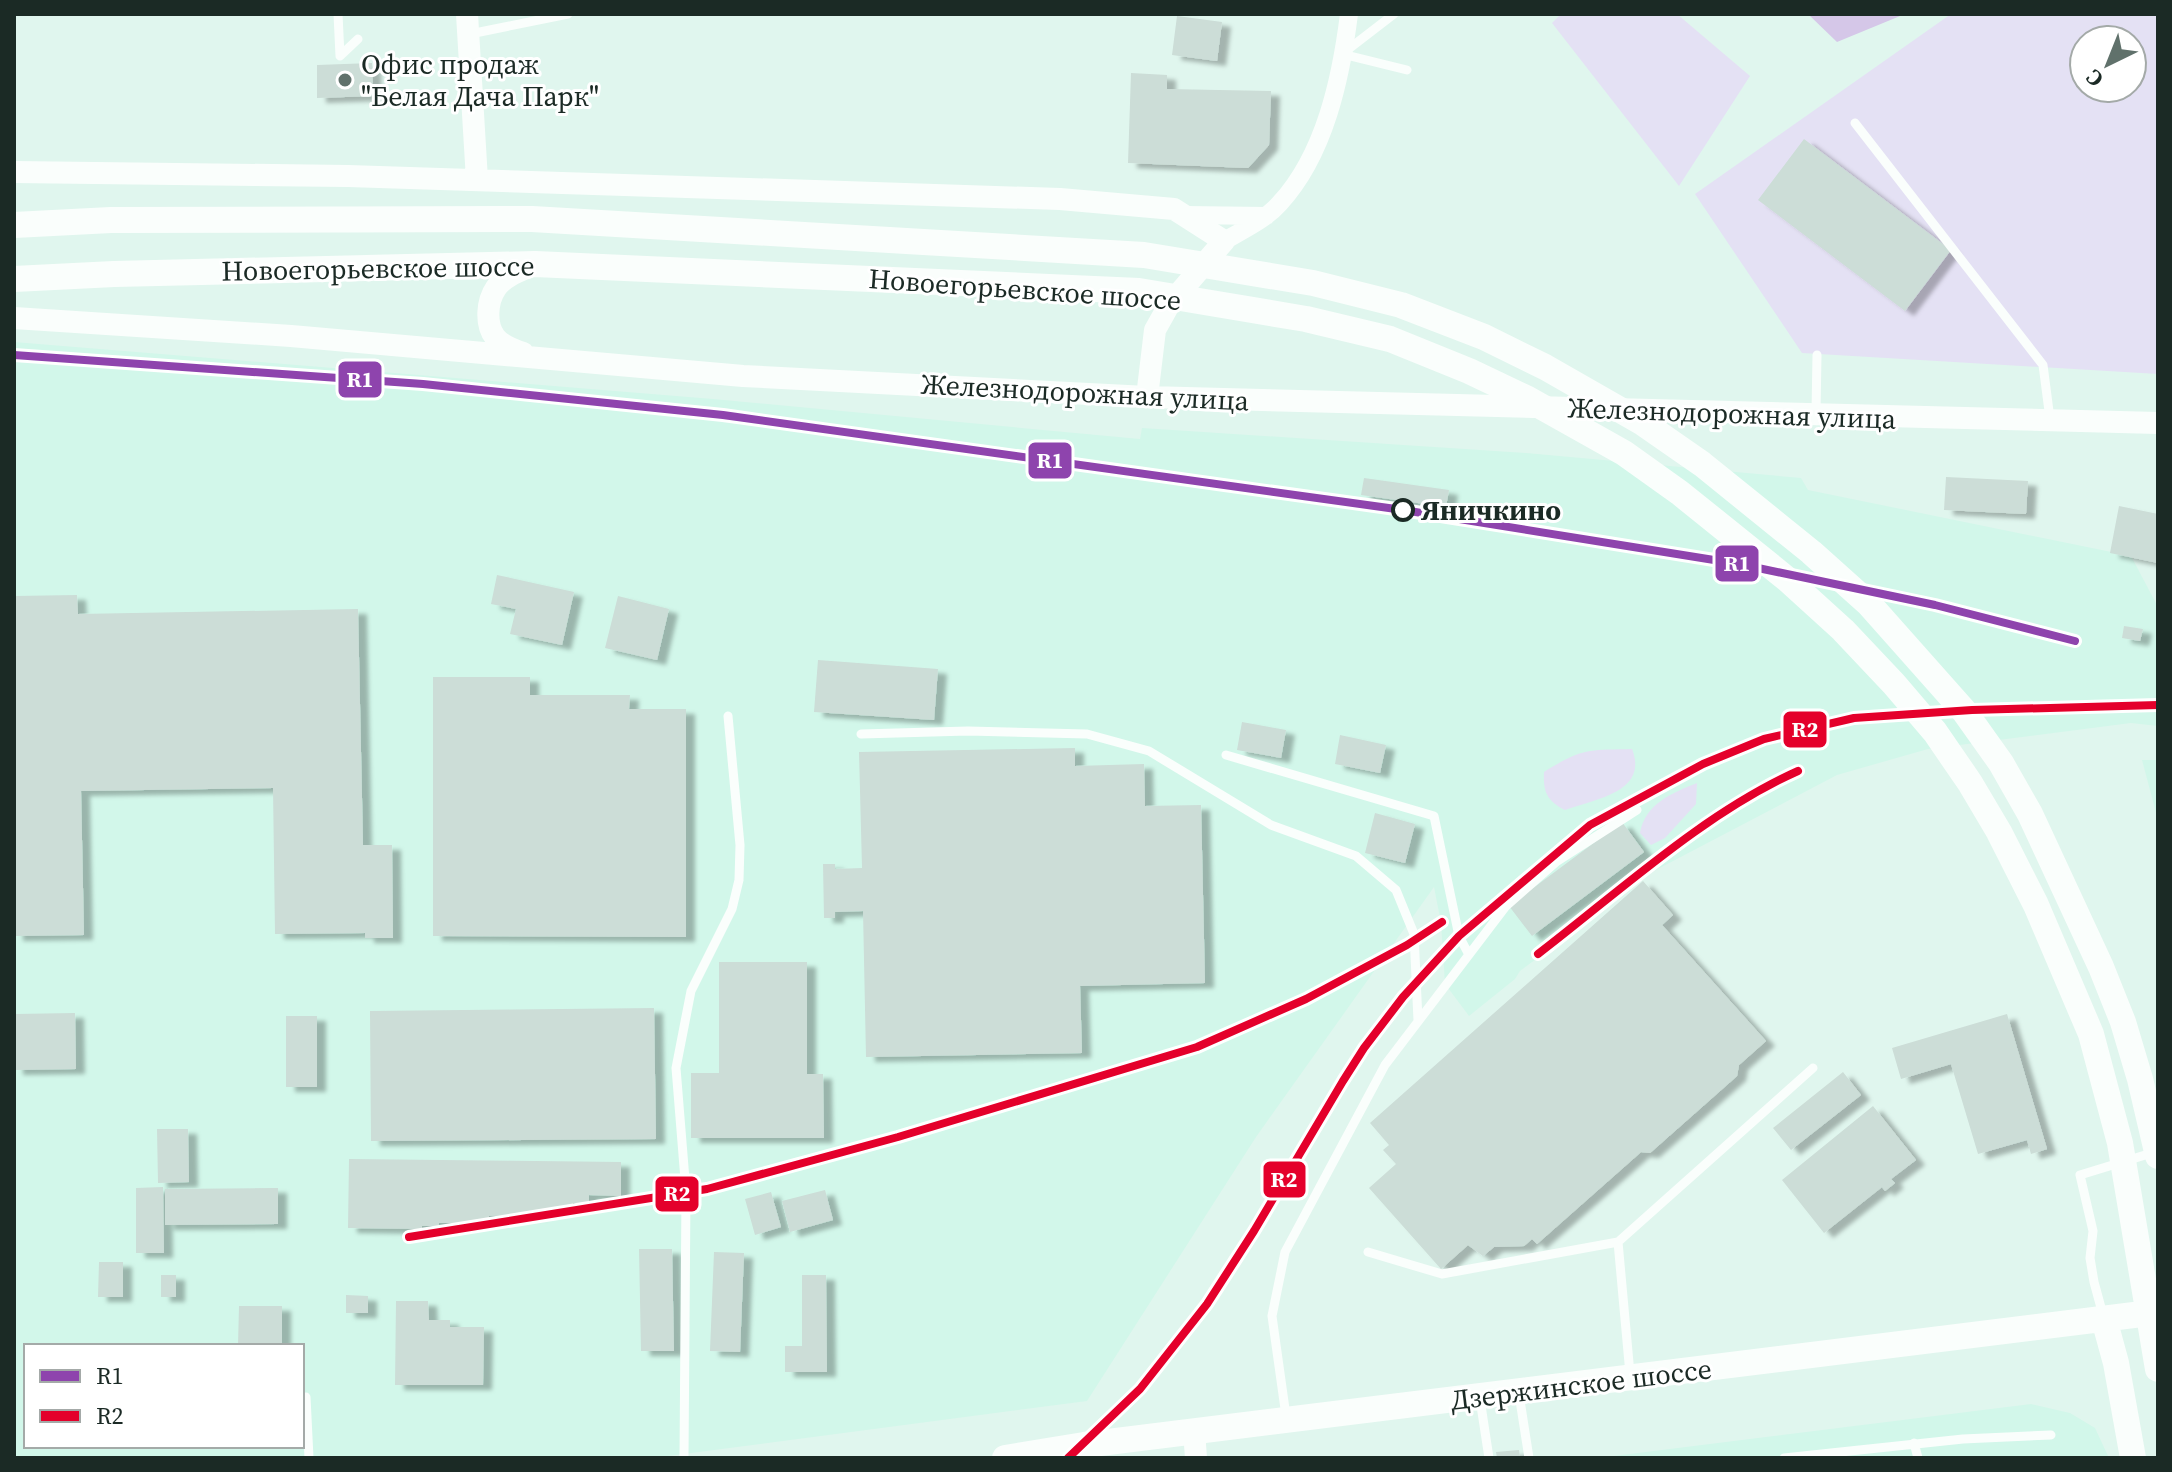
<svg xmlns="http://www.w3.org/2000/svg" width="2172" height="1472" font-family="'Source Serif 4',serif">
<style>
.built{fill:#d2f7ea;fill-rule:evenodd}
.green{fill:#e4e1f4;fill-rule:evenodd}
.water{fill:#d5c7e8}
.building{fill:#ccddd7;filter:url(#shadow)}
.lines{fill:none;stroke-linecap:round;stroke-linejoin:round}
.service{stroke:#fafefc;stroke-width:9}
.minor{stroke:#fafefc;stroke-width:18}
.tertiary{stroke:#fafefc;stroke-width:22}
.secondary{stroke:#fafefc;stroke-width:26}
.rail-1-casing{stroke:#fff;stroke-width:14}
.rail-2-casing{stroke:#fff;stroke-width:14}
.rail-1{stroke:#8e44ad;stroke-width:8}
.rail-2{stroke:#e4002b;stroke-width:8}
.poi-dot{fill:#60716b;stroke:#fff;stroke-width:3}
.stop-dot{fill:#fff;stroke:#1b2a25;stroke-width:4}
.labels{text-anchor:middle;stroke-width:6;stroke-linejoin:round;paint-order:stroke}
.poi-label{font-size:28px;fill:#1b2a25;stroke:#fff;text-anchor:start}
.street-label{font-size:28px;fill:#1b2a25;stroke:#fff}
.stop-label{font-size:28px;font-weight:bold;fill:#1b2a25;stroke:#fff;text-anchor:start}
.line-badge{stroke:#fff;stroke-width:3}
.badge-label{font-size:22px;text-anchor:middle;font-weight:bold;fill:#fff}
</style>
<defs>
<filter id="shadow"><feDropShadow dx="9" dy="5" stdDeviation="2" flood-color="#0004"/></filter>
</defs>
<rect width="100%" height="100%" fill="#e0f6ee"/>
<path class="built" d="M14 342 713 399 1140 439 1142 428 1526 453 1801 478 1808 490 2131 556 2158 607V726L2131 723 1928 749 1837 775 1654 871 1520 971 1515 979 1469 1016 1445 984 1441 923 1434 887 1256 1137 1087 1401 653 1458H14ZM26 1346H302V1446H26Z
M2142 760H2158V820Z
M2031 1404 2070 1413 2095 1428 2109 1458H1598Z"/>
<path class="green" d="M1561 14H1677L1750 76 1679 186 1552 23Z
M1951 14H2158V374L1802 353 1695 194ZM2084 40H2132V88H2084Z
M1632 749C1649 792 1596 799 1565 810 1547 801 1543 792 1544 772 1582 748 1588 750 1632 749Z
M1697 783 1696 804 1665 838 1651 845 1640 833C1645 804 1672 793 1697 783Z"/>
<path class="water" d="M1808 14H1905L1837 42Z"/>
<path class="building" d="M1177 16 1222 22 1217 61 1172 55Z
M372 63 373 96 317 98V65Z
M1131 73 1167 75V89L1271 91 1269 145 1248 168 1128 163Z
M1804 139 1951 250 1905 311 1758 200Z
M1946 477 2028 481 2026 514 1944 510Z
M1364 478 1449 490 1446 507 1361 495Z
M2119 506 2158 514V563L2110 553Z
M497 575 574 592 562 645 510 634 516 609 491 604Z
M77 595 78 614 358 609 363 845H392L393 938H365V933L275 934 273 788 81 791 84 935 14 936V596Z
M618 596 669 609 657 660 605 648Z
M2124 626 2143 629 2140 641 2122 638Z
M818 660 938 669 934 720 814 712Z
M433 677H530V695H630L629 709H686V937L433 936Z
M1242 722 1286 730 1281 758 1237 750Z
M1340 735 1386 745 1380 773 1335 764Z
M1075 748V766L1144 764 1145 806 1201 805 1205 983 1080 986 1082 1053 866 1057 863 911 835 912V918H824L823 864H835V869L862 868 859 752Z
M1375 813 1415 824 1405 863 1365 853Z
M1622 822 1644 852 1532 936 1509 906Z
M1643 881 1673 915 1662 925 1766 1041 1739 1065 1737 1076 1650 1153 1641 1152 1537 1244 1532 1239 1524 1246 1494 1247 1483 1256 1468 1245 1441 1269 1369 1188 1396 1164 1383 1150 1389 1145 1370 1123Z
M719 962H807V1074H823L824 1138H691V1073H719Z
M654 1008 656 1139 371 1141 370 1011Z
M75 1013 76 1069 14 1070V1014Z
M2007 1014 2047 1149 2031 1154 2027 1140 1978 1154 1951 1064 1901 1079 1892 1048Z
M286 1016H317V1087H286Z
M1843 1072 1861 1095 1791 1150 1773 1128Z
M1873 1106 1916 1160 1891 1179 1895 1183 1885 1191 1882 1187 1824 1233 1782 1180Z
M157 1129H188L189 1182 158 1183Z
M349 1159 621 1162V1196L589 1195V1203H573V1207L538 1210V1214L489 1216V1220H471V1223H439V1226H422V1229L348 1228Z
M163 1187 164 1253H136V1188Z
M278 1188V1224L165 1225V1189Z
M825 1190 833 1220 790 1232 782 1201Z
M771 1192 781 1227 755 1235 745 1199Z
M639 1249H672L674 1351H641Z
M714 1252 744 1253 740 1352 710 1351Z
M99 1262H123V1297H98Z
M161 1275H176V1297H161Z
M802 1275H826L827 1372H785V1346H802Z
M346 1295 368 1296V1313H346Z
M396 1301H428L429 1320H450V1327H484L483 1385H395Z
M239 1306H282V1346H238Z
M1519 1450 1520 1458H1497L1496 1452Z"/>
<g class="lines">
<path class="service" d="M338 14 340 56
M470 34 568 14
M1346 51 1394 14
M1342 54 1407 70
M340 56 358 39
M1855 123 2043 365 2050 419
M1816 412 1817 355
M861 734 968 731 1087 734 1149 751 1271 825 1356 856 1396 890 1414 934 1418 1020
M1226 755 1434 816 1459 936 1468 953
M1368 1252 1442 1274 1618 1242
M2103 1315 2094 1282 2090 1258 2093 1231 2080 1175 2155 1152
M1630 1374 1618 1242 1813 1068
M1519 1394 1529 1458
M306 1397 309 1458
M1480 1399 1489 1458
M1286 1416 1272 1316 1285 1252 1385 1065 1506 906 1556 862 1637 810
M1914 1443 1918 1458
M684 1458 686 1192 676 1068 691 991 732 909 739 880 740 845 728 716
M1784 1458 1963 1439 2051 1435"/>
<path class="minor" d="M1184 215 1266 216
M1224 241C1243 230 1265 220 1280 203 1325 154 1341 78 1349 14"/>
<path class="tertiary" d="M467 14 477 180
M14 172 348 176 1060 199 1174 209 1224 241 1169 305 1155 330 1147 397
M14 318 291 336 743 376 1147 397 2158 423
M523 353C514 350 501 345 495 337 485 324 487 301 496 288 504 276 520 271 534 265
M1194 1431 1196 1458"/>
<path class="secondary" d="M14 225 111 220 532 219 1144 255 1313 283 1401 305 1484 337 1545 367 1643 423 1702 464 1811 552 1869 604 1964 711 2001 763 2030 814 2101 967 2123 1022 2140 1079 2158 1156
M14 279 114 274 535 264 1139 291 1306 319 1390 339 1469 371 1528 399 1624 453 1680 493 1788 580 1843 630 1894 684 1935 732 1970 783 1999 832 2036 905 2091 1034 2120 1143 2158 1369
M2104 1319 2116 1363 2133 1458
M1005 1458 1084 1445 2158 1312"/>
<defs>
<path id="rail-1" d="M14 355 423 384 723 415 1403 510 1739 564 1935 605 2075 641"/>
<path id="rail-2" d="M1538 954C1619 892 1704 813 1798 771
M409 1237 707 1189 898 1137 1197 1047 1306 999 1407 945 1442 922
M1068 1458 1140 1389 1207 1304 1254 1231 1343 1081 1364 1048 1403 997 1459 936 1590 825 1703 764 1764 739 1854 718 1972 710 2158 705"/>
</defs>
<use href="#rail-1" class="rail-1-casing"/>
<use href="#rail-2" class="rail-2-casing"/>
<use href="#rail-1" class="rail-1"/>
<use href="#rail-2" class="rail-2"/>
</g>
<circle class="poi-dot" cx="345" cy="80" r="8"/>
<circle class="stop-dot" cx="1403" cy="510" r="10"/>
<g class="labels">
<g class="poi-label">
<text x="361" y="74">Офис продаж<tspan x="361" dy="32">"Белая Дача Парк"</tspan></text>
</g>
<g class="street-label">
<text transform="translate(378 268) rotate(-1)" y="10">Новоегорьевское шоссе</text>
<text transform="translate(1025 289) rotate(4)" y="10">Новоегорьевское шоссе</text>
<text transform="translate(1085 392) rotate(3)" y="10">Железнодорожная улица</text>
<text transform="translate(1732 413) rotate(2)" y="10">Железнодорожная улица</text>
<text transform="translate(1581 1384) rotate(-7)" y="10">Дзержинское шоссе</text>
</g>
<g class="stop-label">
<text x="1421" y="520">Яничкино</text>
</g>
</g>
<g class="line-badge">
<rect x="337" y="360" width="46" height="39" rx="8" fill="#8e44ad"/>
<rect x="1027" y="441" width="46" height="39" rx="8" fill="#8e44ad"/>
<rect x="1714" y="544" width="46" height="39" rx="8" fill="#8e44ad"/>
<rect x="1782" y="710" width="46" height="39" rx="8" fill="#e4002b"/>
<rect x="1262" y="1160" width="45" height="39" rx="8" fill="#e4002b"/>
<rect x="654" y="1175" width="46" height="38" rx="8" fill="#e4002b"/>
</g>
<g class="badge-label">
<text x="360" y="387">R1</text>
<text x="1050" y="468">R1</text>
<text x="1737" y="571">R1</text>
<text x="1805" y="737">R2</text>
<text x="1284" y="1187">R2</text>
<text x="677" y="1201">R2</text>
</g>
<rect width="2172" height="1472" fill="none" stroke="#1b2a25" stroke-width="32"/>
<rect x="24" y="1344" width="280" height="104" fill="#ffffff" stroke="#a4aaa8" stroke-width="2"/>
<rect x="40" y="1370" width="40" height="12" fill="#8e44ad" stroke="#a4aaa8" stroke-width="2"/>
<text x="96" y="1384" font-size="24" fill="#1b2a25">R1</text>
<rect x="40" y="1410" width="40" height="12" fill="#e4002b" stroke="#a4aaa8" stroke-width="2"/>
<text x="96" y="1424" font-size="24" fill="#1b2a25">R2</text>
<g transform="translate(2108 64) rotate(223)"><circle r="38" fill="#ffffff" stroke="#a4aaa8" stroke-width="2"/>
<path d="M0-6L14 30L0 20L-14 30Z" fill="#60716b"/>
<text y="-12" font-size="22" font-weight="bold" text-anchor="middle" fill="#1b2a25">С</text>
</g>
</svg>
